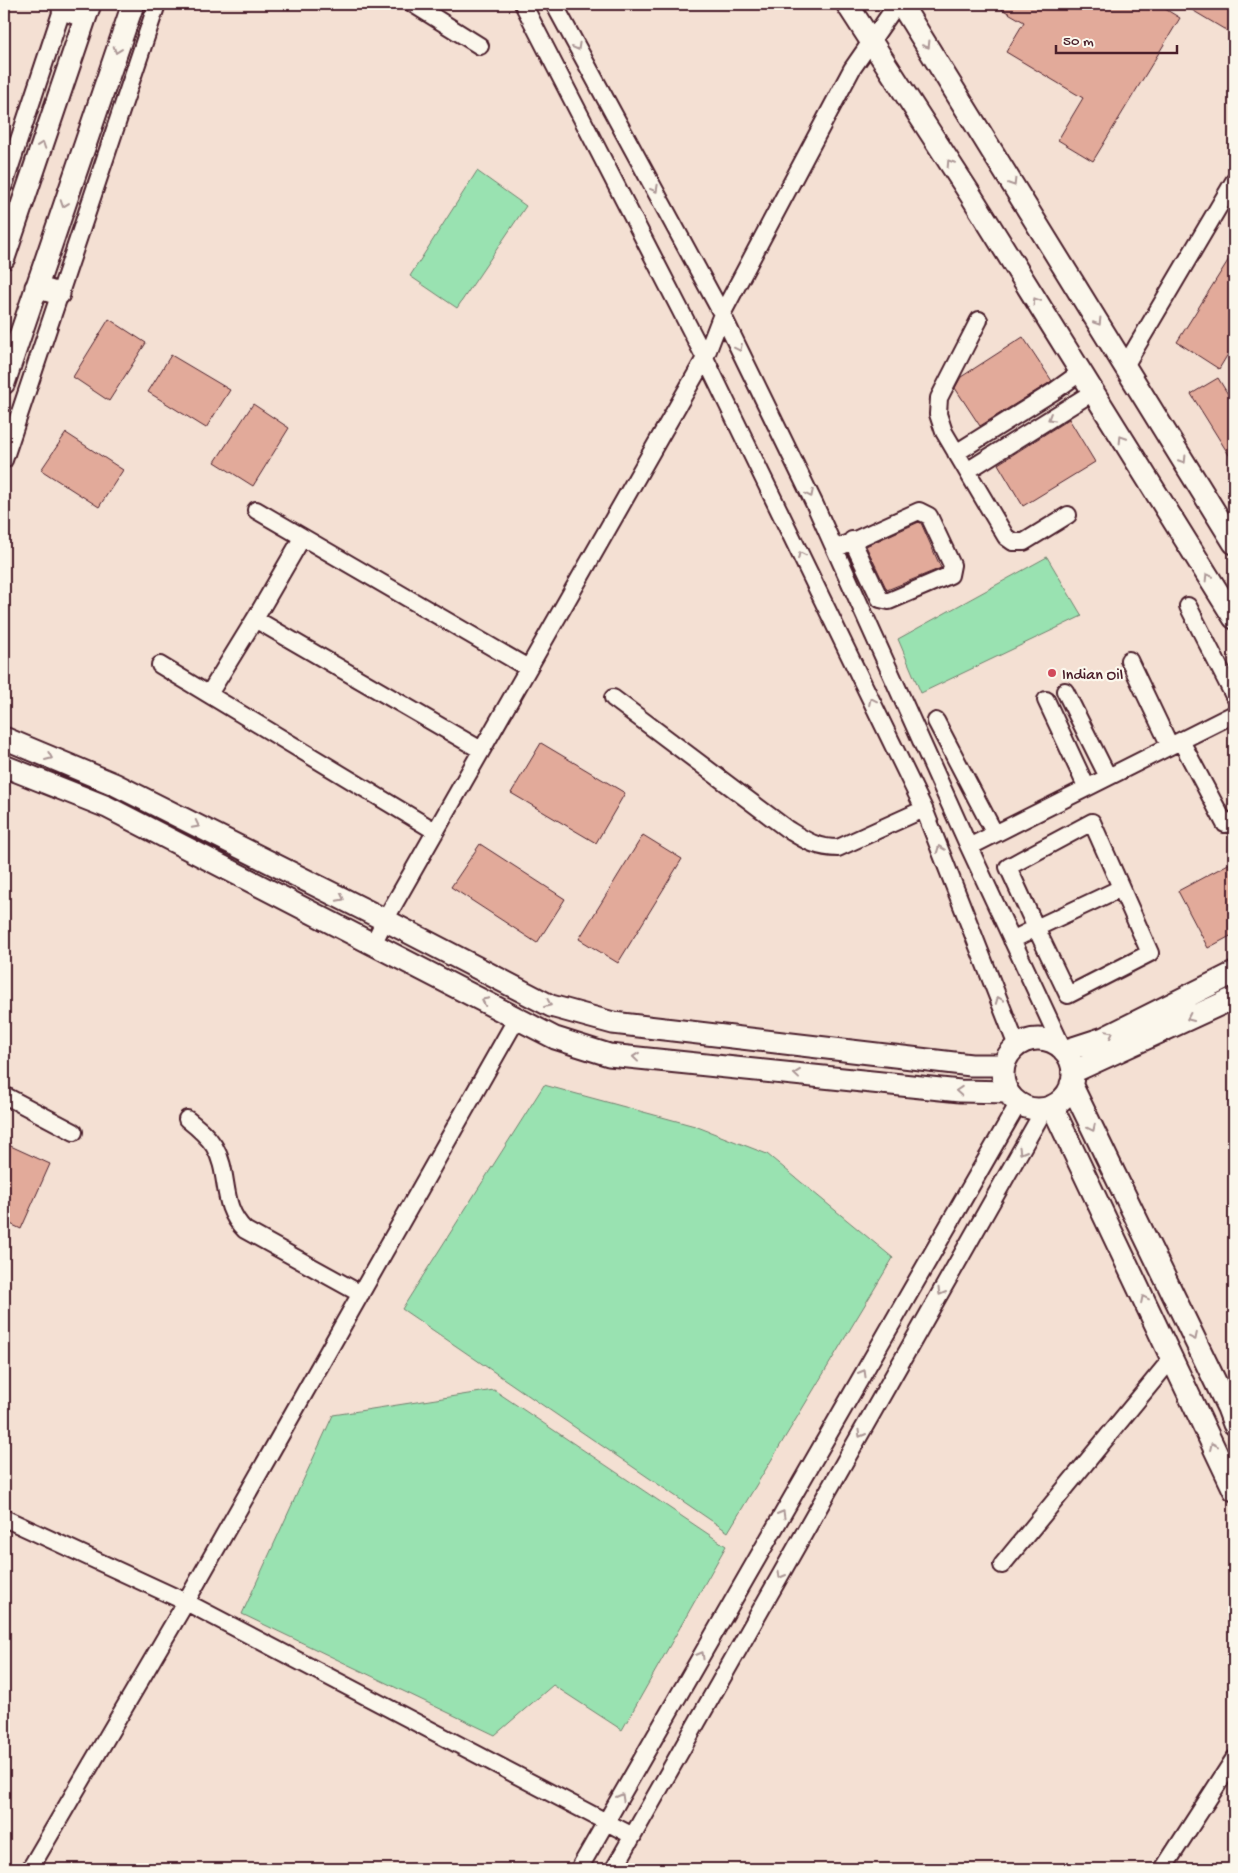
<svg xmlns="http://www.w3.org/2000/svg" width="1238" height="1873" font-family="'Gochi Hand',sans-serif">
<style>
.green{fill:#99e2b1;stroke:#72806e}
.building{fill:#e2aa9a;stroke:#4a1f2b}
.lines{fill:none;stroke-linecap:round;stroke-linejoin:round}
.minor-casing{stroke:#4a1f2b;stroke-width:20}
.major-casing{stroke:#4a1f2b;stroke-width:25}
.minor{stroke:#fbf7ec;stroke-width:16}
.major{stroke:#fbf7ec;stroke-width:21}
.oneway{stroke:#ab9695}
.poi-dot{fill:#d1495b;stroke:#fbf7ec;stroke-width:2}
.labels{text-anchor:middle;stroke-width:4.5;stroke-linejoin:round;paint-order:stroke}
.poi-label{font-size:16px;fill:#4a1f2b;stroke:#fbf7ec;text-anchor:start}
</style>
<rect width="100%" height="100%" fill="#f4e0d3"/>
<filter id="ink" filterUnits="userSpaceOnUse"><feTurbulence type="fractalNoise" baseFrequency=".02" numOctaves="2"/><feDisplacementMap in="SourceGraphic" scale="10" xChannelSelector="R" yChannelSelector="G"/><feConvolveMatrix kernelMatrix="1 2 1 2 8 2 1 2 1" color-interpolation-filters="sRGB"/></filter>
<g filter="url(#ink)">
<path class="green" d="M477 171 526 206 457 308 410 276Z
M1047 557 1082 616 921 693 898 639Z
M544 1085 695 1126 767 1154 893 1258 728 1532 402 1309Z
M494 1390 726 1546 622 1730 553 1685 495 1735 242 1614 333 1415Z"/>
<path class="building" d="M993 4H1157L1180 18 1093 161 1058 140 1083 98 1006 52 1024 22Z
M1182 4H1234V35Z
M1234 251V344L1219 369 1177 342Z
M109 319 146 343 109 401 73 377Z
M1023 337 1052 381 980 426 955 388 961 377Z
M171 355 230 390 206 428 148 392Z
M1218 378 1234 404V463L1191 394Z
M253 404 289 428 253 486 215 462Z
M1069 419 1095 462 1023 506 998 464Z
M66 433 123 470 99 507 41 470Z
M919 522 921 523 941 568 887 590 866 546Z
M541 743 625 793 596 843 511 793Z
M643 835 682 859 618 963 579 939Z
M480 844 565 899 537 943 451 887Z
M1234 861V934L1208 948 1178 891Z
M4 1143 50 1164 21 1229 4 1221Z"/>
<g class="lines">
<defs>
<path id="minor" d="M413 4 480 46
M523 4 705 358 924 809 1017 1046
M554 4 722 314 815 505 969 847 1064 1051
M4 185 64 4
M979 320 939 398 938 414 944 432 1006 537 1013 542H1024L1068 515
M1125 366 1234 181
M956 453 1053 392 1081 372
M4 460 157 4
M967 471 1093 392
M256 510 528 668
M835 549 919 511 929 516 952 565 950 575 889 601 880 599 852 540
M1188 606 1234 696
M255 619 481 750
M1129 660 1170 746
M160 665 435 831
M1065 691 1108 777
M209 694 255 619 302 538
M613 698 787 829C805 840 816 848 838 848L924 809
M1046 700 1087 788
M936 721 995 834
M1181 741 1225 824 1234 820
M969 847 1234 714
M1012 940 1036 928 1008 867 1092 822 1150 953 1068 995 1036 928 1121 888
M373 944 385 920 705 358 722 314 852 69 897 4
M4 1095 74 1132
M187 1119C197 1127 207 1135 214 1146 231 1174 219 1205 245 1230L361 1294
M1224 1401 1234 1387
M4 1518 186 1602 633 1836
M1002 1565 1172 1358
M30 1869 186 1602 517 1018
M579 1869 1018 1104
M614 1869 1045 1108
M1163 1869 1234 1759"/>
<path id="major" d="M847 4 970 194 1234 618
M901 4 1234 543
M63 9 85 17
M4 258 90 4
M36 287 59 294
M4 383 133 4
M4 738 114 784 385 920 551 1006 613 1023 971 1065H1003
M4 766 107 807 555 1038 609 1055 960 1091 1008 1092
M1003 1074a35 35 0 1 1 70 0a35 35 0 1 1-70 0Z
M1064 1051 1104 1038 1234 973
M1073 1072 1234 998
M1071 1084 1228 1408 1234 1424
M1052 1106 1234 1490"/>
</defs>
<use href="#minor" class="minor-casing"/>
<use href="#major" class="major-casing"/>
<use href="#minor" class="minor"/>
<use href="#major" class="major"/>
</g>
<defs><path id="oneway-chevron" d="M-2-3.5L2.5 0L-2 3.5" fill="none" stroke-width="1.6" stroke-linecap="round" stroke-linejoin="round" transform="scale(1.25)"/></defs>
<g class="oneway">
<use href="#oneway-chevron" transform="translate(927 45) rotate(58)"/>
<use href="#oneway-chevron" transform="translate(577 47) rotate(61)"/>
<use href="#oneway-chevron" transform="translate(117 50) rotate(109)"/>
<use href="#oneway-chevron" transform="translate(42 145) rotate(-71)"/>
<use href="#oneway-chevron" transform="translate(950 163) rotate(-123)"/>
<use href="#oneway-chevron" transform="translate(1013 183) rotate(58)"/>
<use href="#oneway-chevron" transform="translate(655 189) rotate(61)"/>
<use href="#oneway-chevron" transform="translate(64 204) rotate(109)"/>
<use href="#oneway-chevron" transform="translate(1036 301) rotate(-122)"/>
<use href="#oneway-chevron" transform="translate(1098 322) rotate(58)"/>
<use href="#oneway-chevron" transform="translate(739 348) rotate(64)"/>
<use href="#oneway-chevron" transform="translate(1051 418) rotate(149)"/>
<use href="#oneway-chevron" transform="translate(1122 439) rotate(-122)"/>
<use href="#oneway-chevron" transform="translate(1183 460) rotate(58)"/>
<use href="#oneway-chevron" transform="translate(810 494) rotate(64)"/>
<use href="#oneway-chevron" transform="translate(801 555) rotate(-116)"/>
<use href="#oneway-chevron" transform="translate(1208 577) rotate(-122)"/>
<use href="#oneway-chevron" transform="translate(872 701) rotate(-116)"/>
<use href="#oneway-chevron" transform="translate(49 757) rotate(23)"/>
<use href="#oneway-chevron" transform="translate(196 825) rotate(27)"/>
<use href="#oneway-chevron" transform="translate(940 849) rotate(-111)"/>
<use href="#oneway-chevron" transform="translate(341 898) rotate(27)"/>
<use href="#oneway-chevron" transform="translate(999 1000) rotate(-111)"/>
<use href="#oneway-chevron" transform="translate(485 1001) rotate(-153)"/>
<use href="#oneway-chevron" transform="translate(548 1004) rotate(24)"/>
<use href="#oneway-chevron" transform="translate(1190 1018) rotate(155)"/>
<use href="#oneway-chevron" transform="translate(1110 1034) rotate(-26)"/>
<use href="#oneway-chevron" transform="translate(636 1057) rotate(-174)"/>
<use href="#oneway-chevron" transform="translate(797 1074) rotate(-174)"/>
<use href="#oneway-chevron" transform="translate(959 1091) rotate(-176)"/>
<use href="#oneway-chevron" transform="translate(1092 1128) rotate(64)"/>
<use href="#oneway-chevron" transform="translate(1022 1151) rotate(120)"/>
<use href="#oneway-chevron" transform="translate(941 1292) rotate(120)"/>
<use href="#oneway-chevron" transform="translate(1144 1299) rotate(-116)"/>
<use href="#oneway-chevron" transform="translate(1194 1337) rotate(64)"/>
<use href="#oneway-chevron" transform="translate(863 1373) rotate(-60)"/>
<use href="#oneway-chevron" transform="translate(861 1434) rotate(120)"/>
<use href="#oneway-chevron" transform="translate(1213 1446) rotate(-115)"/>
<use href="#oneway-chevron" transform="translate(782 1514) rotate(-60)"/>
<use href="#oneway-chevron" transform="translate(781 1575) rotate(120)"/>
<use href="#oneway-chevron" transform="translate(701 1655) rotate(-60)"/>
<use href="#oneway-chevron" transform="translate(621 1797) rotate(-60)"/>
</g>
</g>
<circle class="poi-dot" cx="1052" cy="673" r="5"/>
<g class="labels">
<g class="poi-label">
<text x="1062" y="679">Indian Oil</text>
</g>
</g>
<rect width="1238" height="1873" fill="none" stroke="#fbf7ec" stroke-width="20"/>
<rect x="10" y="10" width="1218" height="1853" fill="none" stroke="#4a1f2b" stroke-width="2" filter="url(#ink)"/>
<path d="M1056 45v8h121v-8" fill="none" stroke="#4a1f2b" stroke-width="2.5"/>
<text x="1063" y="45" font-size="15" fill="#4a1f2b" stroke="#fbf7ec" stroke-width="4" paint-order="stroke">50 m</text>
</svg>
